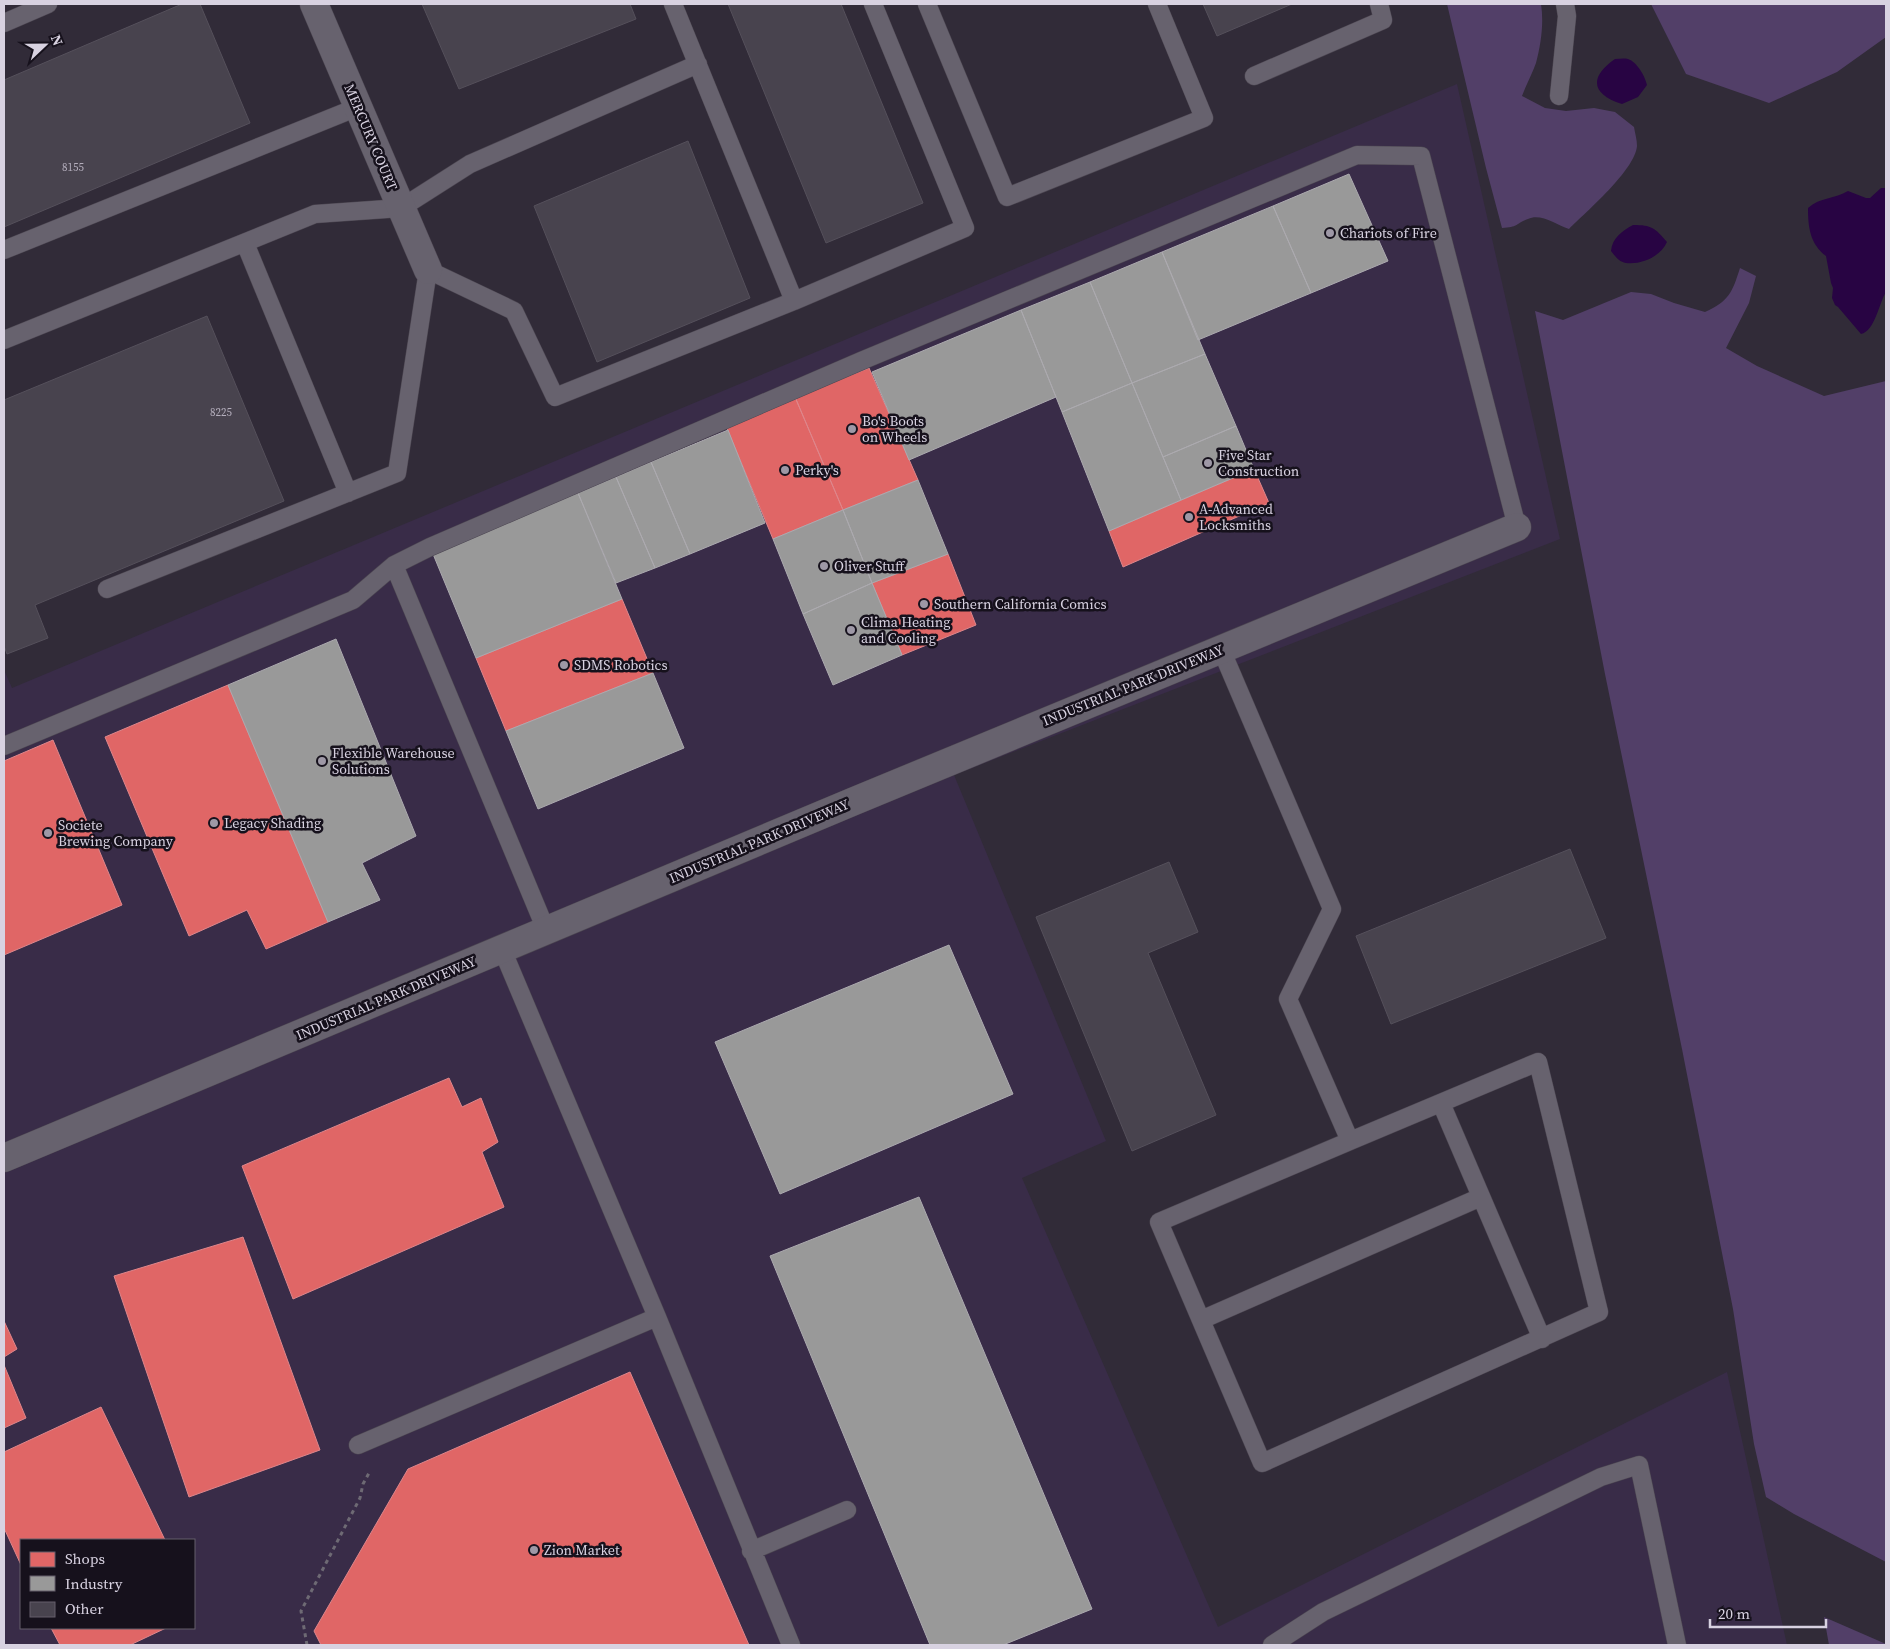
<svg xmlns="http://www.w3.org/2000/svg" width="1890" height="1649" font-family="'Source Serif 4',serif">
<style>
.built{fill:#392c48;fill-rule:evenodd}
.green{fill:#523f68}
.water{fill:#280443}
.shops{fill:#e06666;stroke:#de868b}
.industry{fill:#999;stroke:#acaaaf}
.building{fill:#48434e;stroke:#55505b}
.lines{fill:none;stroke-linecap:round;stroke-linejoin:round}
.lane-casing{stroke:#4c4651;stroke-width:19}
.street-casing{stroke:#4c4651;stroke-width:29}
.path{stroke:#6e6a74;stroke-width:3;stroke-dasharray:4 4;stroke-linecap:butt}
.lane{stroke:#67626e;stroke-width:18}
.street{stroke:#67626e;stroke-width:28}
.poi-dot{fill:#9e98a6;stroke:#16111c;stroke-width:2}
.labels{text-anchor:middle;stroke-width:5;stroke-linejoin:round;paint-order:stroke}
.number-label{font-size:11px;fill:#b4aebc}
.street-label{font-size:14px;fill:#d8d2e1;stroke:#16111c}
.poi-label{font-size:14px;fill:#d8d2e1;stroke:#16111c;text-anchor:start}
</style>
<rect width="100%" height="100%" fill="#312b38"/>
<path class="built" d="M1457 84 1560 539 954 775 1106 1141 1022 1178 1218 1627 1727 1372 1787 1645H4V670L12 688ZM21 1540H194V1628H21Z"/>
<path class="green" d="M1447 4H1541C1544 23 1541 44 1536 63 1532 74 1526 85 1522 96L1545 108 1566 111 1594 108 1615 112 1634 127C1635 133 1637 140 1637 146 1635 170 1586 212 1569 229 1556 225 1541 213 1528 219 1515 224 1519 227 1502 228L1486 168Z
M1651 4H1886V37L1837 72 1769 103 1686 74Z
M1740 268 1756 276 1749 303 1726 348 1757 366 1824 396 1886 381V1562L1794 1514 1766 1497 1754 1444 1733 1309 1682 1049 1605 674 1535 311 1563 320 1631 292 1651 294 1674 303 1705 312C1729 301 1732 293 1740 268Z
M1824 1617 1886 1644V1645H1829Z"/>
<path class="water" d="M1615 59C1619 59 1624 58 1628 59 1637 62 1645 76 1647 85L1638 97 1622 104C1591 94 1589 77 1615 59Z
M1881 188H1886V292C1879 303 1875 331 1861 334L1838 307 1835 305 1832 298 1833 288 1831 283 1826 256C1810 244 1808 227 1808 208 1820 197 1835 199 1848 191L1866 198H1870Z
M1633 225C1652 225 1655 228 1667 242 1661 256 1642 265 1626 263 1619 262 1615 256 1611 251 1612 238 1622 231 1633 225Z"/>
<path class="shops" d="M869 368 918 480 843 510 795 397Z
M795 397 843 510 773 539 726 426Z
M1254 469 1269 503 1123 567 1109 531Z
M948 554 976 625 902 655 872 583Z
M622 599 653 673 506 731 476 658Z
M228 685 328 922 266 949 247 910 189 936 105 737Z
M53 740 122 905 4 955V761Z
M449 1078 462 1107 481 1098 498 1142 482 1152 504 1207 293 1299 242 1166Z
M243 1237 320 1450 189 1497 114 1276Z
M4 1321 17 1349 4 1357Z
M4 1365 26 1418 4 1428Z
M630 1372 749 1645H321L314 1631 408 1469Z
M101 1407 165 1540H21V1565L4 1528V1452Z
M51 1628H166L130 1645H60Z"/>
<path class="industry" d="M1349 174 1388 261 1311 293 1273 206Z
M1273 206 1311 293 1198 340 1162 252Z
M1162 252 1205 354 1132 383 1090 282Z
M1090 282 1132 383 1062 412 1021 310Z
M1021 310 1056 397 909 460 872 372Z
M1205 354 1236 426 1163 457 1132 383Z
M1132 383 1181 500 1109 531 1062 412Z
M1236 426 1254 469 1181 500 1163 457Z
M728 430 765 523 690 554 651 462Z
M651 462 690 554 655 568 616 477Z
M616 477 655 568 616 583 578 493Z
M918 480 948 554 872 583 843 510Z
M578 493 622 599 476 658 433 554Z
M843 510 872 583 803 614 773 539Z
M872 583 902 655 833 685 803 614Z
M336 639 416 836 362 863 380 900 328 922 228 685Z
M653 673 684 748 538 809 506 731Z
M949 945 1013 1094 780 1194 715 1042Z
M919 1197 1092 1609 1003 1645H930L770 1256Z"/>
<path class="building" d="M182 4H200L250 123 4 227V80Z
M422 4H630L636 19 459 89Z
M728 4H841L923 203 826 243Z
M1203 4H1292L1217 36Z
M688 141 750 298 597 362 534 206Z
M207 316 284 501 35 605 48 638 7 654 4 646V400Z
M1570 849 1606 938 1391 1024 1356 936Z
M1169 862 1198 932 1148 953 1216 1115 1132 1151 1036 917Z"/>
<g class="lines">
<defs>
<path id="lane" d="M927 4 1007 197 1204 118 1157 4
M4 23 48 4
M1254 76 1383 20 1379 4
M1559 96 1567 16 1565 4
M245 243 348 493
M4 250 358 107
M794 301 965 228 873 4
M4 340 315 214 401 208 470 164 698 64
M394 565 546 930
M107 589 397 473 428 270 514 311 555 397 794 301 673 4
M1221 649 1332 909 1288 999 1350 1141 1159 1222 1262 1463 1599 1312 1538 1062 1350 1141
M4 746 353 600 394 565 430 547 861 361 1357 155 1421 156 1517 527
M502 949 657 1317 791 1645
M1441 1103 1542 1339
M1201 1320 1481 1197
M358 1445 657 1317
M751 1551 847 1510
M1272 1645 1323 1612 1601 1477 1639 1465 1677 1645"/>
<path id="street" d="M314 4 428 270
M4 1158 852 802 1517 527"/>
</defs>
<use href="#lane" class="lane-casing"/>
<use href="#street" class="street-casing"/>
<path class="path" d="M307 1645 301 1611 360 1498 363 1484 369 1473"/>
<use href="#lane" class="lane"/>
<use href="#street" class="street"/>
</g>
<g class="poi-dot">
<circle cx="1330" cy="233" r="5"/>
<circle cx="852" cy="429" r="5"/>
<circle cx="1208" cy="463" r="5"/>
<circle cx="785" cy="470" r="5"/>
<circle cx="1189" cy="517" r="5"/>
<circle cx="824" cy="566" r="5"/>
<circle cx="924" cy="604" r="5"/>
<circle cx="851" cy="630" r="5"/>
<circle cx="564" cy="665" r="5"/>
<circle cx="322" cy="761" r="5"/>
<circle cx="214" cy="823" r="5"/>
<circle cx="48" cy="833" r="5"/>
<circle cx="534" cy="1550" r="5"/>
</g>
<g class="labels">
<g class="number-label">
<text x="73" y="171">8155</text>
<text x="221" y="416">8225</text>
</g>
<g class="street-label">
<text transform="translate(371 137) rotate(67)" y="5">MERCURY COURT</text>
<text transform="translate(1133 685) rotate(-22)" y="5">INDUSTRIAL PARK DRIVEWAY</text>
<text transform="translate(759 841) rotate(-23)" y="5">INDUSTRIAL PARK DRIVEWAY</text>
<text transform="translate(386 998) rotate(-23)" y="5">INDUSTRIAL PARK DRIVEWAY</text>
</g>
<g class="poi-label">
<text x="1340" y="238">Chariots of Fire</text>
<text x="862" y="426">Bo's Boots<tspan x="862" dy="16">on Wheels</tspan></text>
<text x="1218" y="460">Five Star<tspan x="1218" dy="16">Construction</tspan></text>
<text x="795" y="475">Perky's</text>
<text x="1199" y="514">A-Advanced<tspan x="1199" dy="16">Locksmiths</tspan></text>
<text x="834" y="571">Oliver Stuff</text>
<text x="934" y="609">Southern California Comics</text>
<text x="861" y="627">Clima Heating<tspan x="861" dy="16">and Cooling</tspan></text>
<text x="574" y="670">SDMS Robotics</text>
<text x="332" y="758">Flexible Warehouse<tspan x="332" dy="16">Solutions</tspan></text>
<text x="224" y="828">Legacy Shading</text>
<text x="58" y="830">Societe<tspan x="58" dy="16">Brewing Company</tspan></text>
<text x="544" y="1555">Zion Market</text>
</g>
</g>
<rect width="1890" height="1649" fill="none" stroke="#d8d2e1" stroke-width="10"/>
<rect x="20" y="1539" width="175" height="90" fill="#16111c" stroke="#645e6b"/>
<rect x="30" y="1552" width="25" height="15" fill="#e06666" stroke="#645e6b"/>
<text x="65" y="1564" font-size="15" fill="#d8d2e1">Shops</text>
<rect x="30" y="1576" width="25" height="15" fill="#999999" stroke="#645e6b"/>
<text x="65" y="1589" font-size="15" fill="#d8d2e1">Industry</text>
<rect x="30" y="1602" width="25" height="15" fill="#48434e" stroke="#645e6b"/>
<text x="65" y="1614" font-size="15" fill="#d8d2e1">Other</text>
<g transform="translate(45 45) rotate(68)" stroke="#16111c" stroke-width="4" paint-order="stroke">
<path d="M0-4L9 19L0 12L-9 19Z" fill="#d8d2e1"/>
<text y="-8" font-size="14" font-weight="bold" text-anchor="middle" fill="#d8d2e1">N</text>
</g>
<path d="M1710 1619v8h116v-8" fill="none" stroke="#d8d2e1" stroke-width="2.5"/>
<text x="1718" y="1619" font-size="15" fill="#d8d2e1" stroke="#16111c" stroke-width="4" paint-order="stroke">20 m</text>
</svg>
